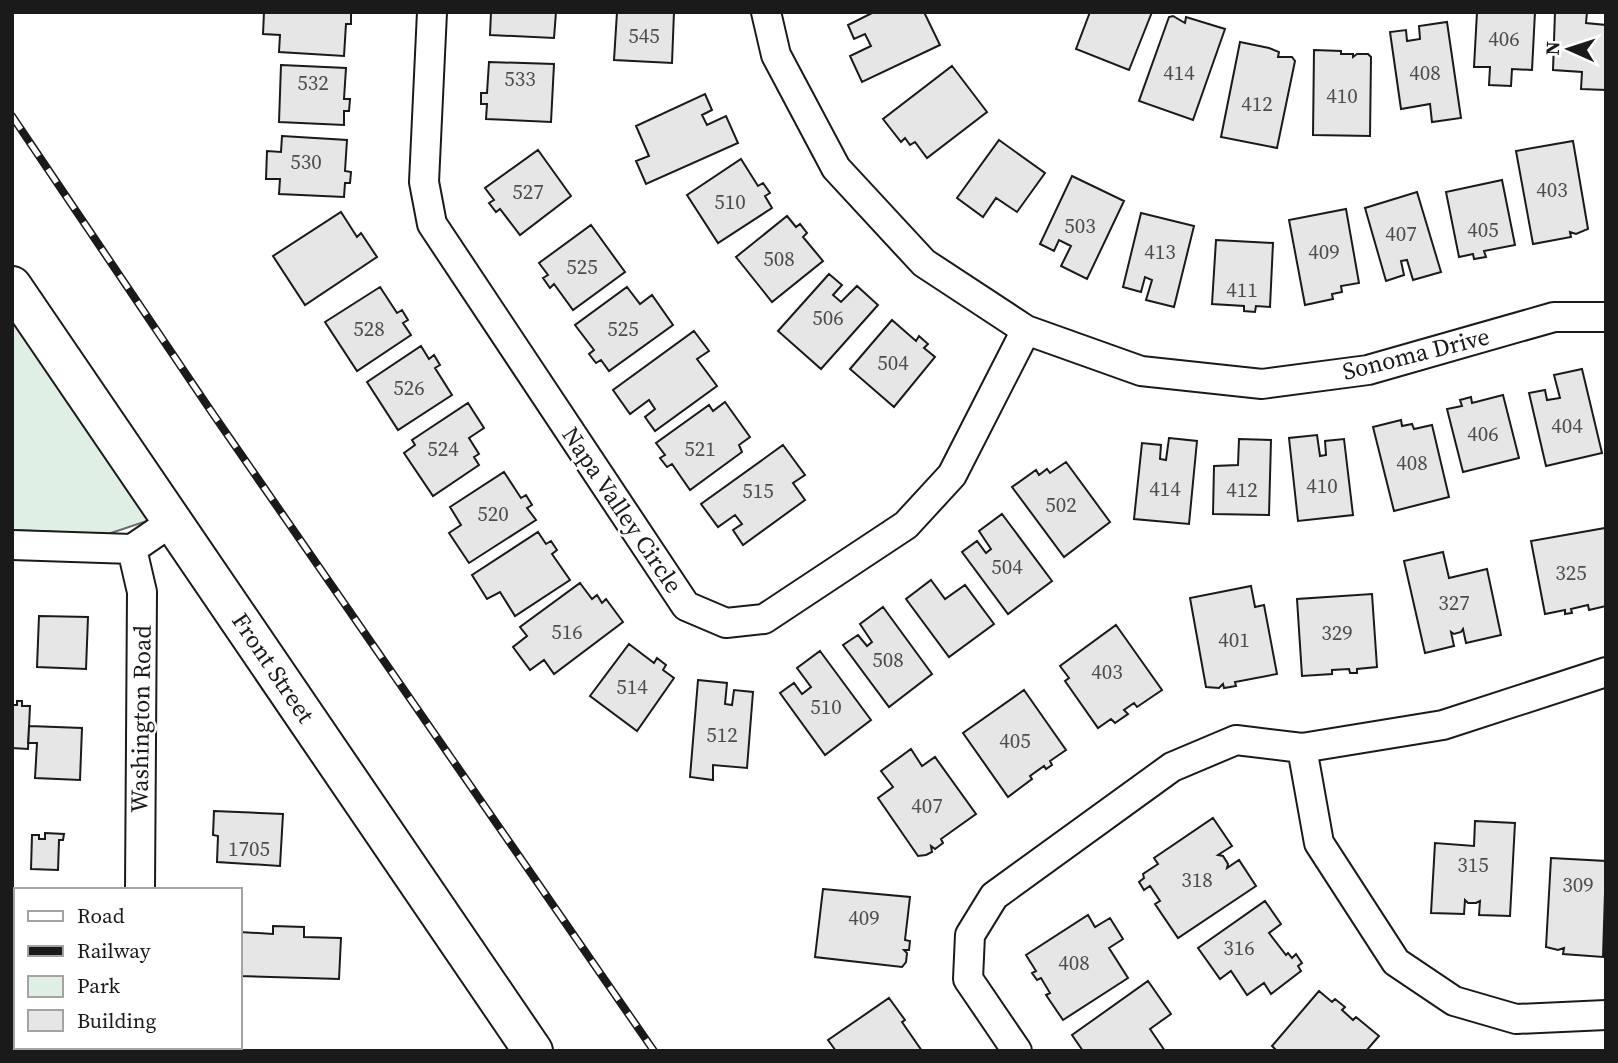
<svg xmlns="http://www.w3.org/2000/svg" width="1618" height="1063" font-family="'Source Serif 4',serif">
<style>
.green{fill:#e0efe3;stroke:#6a6a6a;stroke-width:2}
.building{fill:#e6e6e6;stroke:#1a1a1a;stroke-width:2}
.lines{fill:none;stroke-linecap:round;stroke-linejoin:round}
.street-casing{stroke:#1a1a1a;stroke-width:32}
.secondary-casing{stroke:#1a1a1a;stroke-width:42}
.street{stroke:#fff;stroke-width:28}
.secondary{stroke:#fff;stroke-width:38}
.rail-casing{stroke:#1a1a1a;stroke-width:8}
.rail{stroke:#fff;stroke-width:5;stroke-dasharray:16;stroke-linecap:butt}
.labels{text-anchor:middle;stroke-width:5;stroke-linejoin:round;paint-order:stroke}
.number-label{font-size:21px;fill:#4d4d4d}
.street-label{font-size:24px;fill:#1a1a1a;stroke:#fff}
</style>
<rect width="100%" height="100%" fill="#fff"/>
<path class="green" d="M12 318 150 520 108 534 12 530Z"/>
<path class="building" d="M264 12 351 13V24H346L344 56 279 52 280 35 263 34Z
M491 12H556L554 38 490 35Z
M617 12H674L672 63 614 60Z
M874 12H924L940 45 862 82 850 56 871 46 865 34 854 39 848 25Z
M1090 12H1152L1129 70 1076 49Z
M1477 12H1535L1532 70 1512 69 1511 86 1489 85 1490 67H1474Z
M1555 12H1587L1586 23 1606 25V90L1581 89 1582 72 1553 70Z
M1173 16 1185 23 1186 17 1225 29 1193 120 1139 101 1169 17Z
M1447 22 1461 118 1432 122 1430 104 1401 109 1390 32 1406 30 1407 41 1420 39 1419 26Z
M1240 42 1269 48 1279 52 1278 57H1292L1295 61 1277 148 1221 137Z
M1314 50 1341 51V54H1353V57L1357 54H1368L1371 57 1370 136 1313 135Z
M489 62 554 64 551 122 486 119 487 104H481V93H487Z
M281 65 346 68 344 99H350L349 111H344V125L279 122Z
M952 66 987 112 927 158 915 142 910 145 905 138 901 142 883 119Z
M705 94 712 110 702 115 707 125 726 116 738 143 646 184 636 161 649 156 636 126Z
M282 136 347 140 345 171 351 172 350 183H345L344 197 279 194 280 179H266L267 151 281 152Z
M999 140 1045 173 1017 212 996 198 983 217 957 198Z
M1573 141 1588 229 1576 234 1570 232 1571 237 1533 244 1516 151Z
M538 150 571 196 520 235 500 209 496 212 489 203 494 200 485 188Z
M741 159 758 186 763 183 770 193 765 196 772 208 718 243 687 195Z
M1072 176 1124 201 1087 279 1061 266 1071 246 1059 240 1054 251 1040 244Z
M1502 180 1515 245 1484 251 1486 257 1474 259 1473 254 1459 257 1446 192Z
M1417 192 1441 272 1413 280 1407 260 1401 261 1404 275 1386 281 1365 208Z
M1346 209 1359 283 1341 286 1342 292 1332 294 1333 299 1305 305 1289 220Z
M341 212 357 237 361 233 377 257 305 305 273 256Z
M1141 213 1194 226 1174 307 1146 300 1152 280 1145 277 1141 292 1123 287Z
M787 216 796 227 800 224 807 233 803 237 823 261 772 302 736 257Z
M591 225 625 272 573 310 554 284 550 288 543 278 548 275 539 263Z
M1216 240 1273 243 1270 307 1256 306 1255 312 1244 311V306L1212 304Z
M829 274 842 285 833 295 841 302 857 286 878 305 821 369 778 331Z
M380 287 397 313 402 310 408 320 403 323 411 335 357 371 325 322Z
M627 287 640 304 652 295 673 325 609 371 601 360 596 363 589 354 594 350 575 325Z
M892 320 916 341 919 336 928 344 924 348 935 357 894 407 850 369Z
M694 331 709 351 697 359 717 386 655 431 645 417 655 409 649 400 630 414 613 390Z
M421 346 429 359 434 355 440 365 435 368 452 395 398 430 367 382Z
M1582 369 1602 453 1546 466 1529 393 1545 390 1547 400 1560 398 1554 375Z
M1503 395 1519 458 1463 472 1447 409 1462 406 1460 400 1471 397 1472 403Z
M725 402 750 437 739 445 742 452 690 490 672 464 667 467 660 458 665 455 656 443 709 405 713 411Z
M468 403 484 428 469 438 479 454 474 457 479 465 433 496 404 453 415 445 412 440Z
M1401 420 1402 426 1412 424 1414 429 1432 425 1449 497 1394 511 1373 427Z
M1317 435 1320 456 1326 455 1325 441 1344 439 1353 515 1298 521 1289 438Z
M1169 438 1197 441 1189 524 1134 519 1142 443 1161 445 1160 459 1166 460Z
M1239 439 1271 440 1269 515 1213 514 1214 466 1238 465Z
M783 445 805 475 793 483 805 500 743 545 733 530 742 524 735 515 718 527 701 504Z
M1066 462 1110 522 1064 557 1012 487 1036 470 1039 475 1047 469 1050 473Z
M504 472 521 498 526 495 532 505 527 508 536 520 469 563 449 533 461 525 450 507Z
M1002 514 1052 581 1008 614 962 552 977 541 986 553 991 549 979 531Z
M1605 528 1606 606 1589 610 1588 605 1571 609 1572 613 1565 614V610L1545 614 1531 541Z
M538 532 546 544 551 541 557 550 552 554 570 580 515 616 500 592 487 599 472 575Z
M1443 552 1449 578 1487 569 1501 635 1466 643 1463 629 1461 632 1454 634 1451 632 1454 646 1425 653 1404 561Z
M931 580 945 599 965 585 994 624 949 657 906 599Z
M580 583 592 599 597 595 602 603 606 599 623 622 554 674 544 660 530 670 513 647 527 636 520 627Z
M1251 586 1255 607 1264 605 1277 674 1235 682 1236 686 1224 688 1223 684 1219 688 1206 687 1190 598Z
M1372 594 1377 667 1357 669V673H1350L1349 669 1332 670V674L1302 676 1297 599Z
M883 607 932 674 889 707 843 645 858 635 867 646 872 642 860 624Z
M39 616 88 617 86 669 37 667Z
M1116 625 1162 690 1137 707 1134 703 1124 710 1128 714 1115 723 1111 719 1098 728 1065 681 1069 678 1060 666Z
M629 644 654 663 657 658 666 665 663 670 674 678 637 731 590 696Z
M820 651 871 720 825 755 780 693 794 683 802 694 811 687 797 668Z
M698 680 727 683 725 704 732 705 734 690 753 692 747 768 713 765V780L690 777Z
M1024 690 1066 750 1050 761 1052 765 1046 769 1044 766 1030 776 1032 779 1008 797 963 733Z
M17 701H22V706H30L28 749 12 748V705H17Z
M29 726 82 728 80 780 35 778 37 743H28Z
M911 749 922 766 935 757 976 814 941 839 943 843 935 849 931 846 932 852 926 855 918 856 878 798 893 787 881 771Z
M214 811 283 814 280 866 217 862 218 836 213 835Z
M1213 818 1232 846 1218 855 1223 856 1228 864 1227 868 1239 860 1256 886 1178 938 1155 904 1160 901 1150 886 1144 890 1139 882 1144 878 1143 874 1158 864 1154 858Z
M1475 821 1515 823 1510 916 1479 915 1480 901 1476 903H1468L1465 900 1464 914 1431 913 1435 843 1474 846Z
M45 833 64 834 63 840H59L58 870 31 869 32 835H39V839H45Z
M1551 858 1606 861 1603 957 1563 954 1564 948 1558 950 1546 947Z
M823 889 910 897 905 940 910 941 909 950H904L907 953 906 962 902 967 815 957Z
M1265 901 1281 924 1269 933 1286 955 1288 953 1292 958 1296 954 1302 963 1298 966 1301 971 1271 994 1264 983 1247 995 1231 971 1220 979 1198 948Z
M1088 915 1095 927 1110 918 1123 939 1109 948 1128 978 1063 1020 1046 995 1050 993 1041 978 1037 980 1032 973 1036 971 1026 955Z
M273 926 304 927V937L341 938 339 979 240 976V932L273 934Z
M1148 981 1171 1014 1150 1029 1165 1051H1083L1072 1035Z
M1319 991 1332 1002 1335 999 1345 1007 1342 1010 1353 1020 1356 1017 1379 1036 1366 1051H1277L1272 1046Z
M889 998 905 1020 902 1022 922 1051H836L828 1040Z"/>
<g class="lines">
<defs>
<path id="street" d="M432 12 424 182 432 224 686 606 726 623 764 619 906 525 952 475 1026 330
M766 12 776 55 836 168 924 263 1026 330 1141 371 1262 384 1368 370 1554 317H1606
M12 545 132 549 173 521
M132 549 142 592 140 890
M1302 748 1319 843 1396 962 1454 1001 1516 1019 1606 1015
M12 1041 16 1042
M138 1047 190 1051
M1017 1051 968 979 970 935 994 896 1172 767 1236 740 1302 748 1443 725 1606 672"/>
<path id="secondary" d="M12 286 533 1051"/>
</defs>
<use href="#street" class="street-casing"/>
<use href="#secondary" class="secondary-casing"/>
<use href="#street" class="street"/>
<use href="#secondary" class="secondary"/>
<defs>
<path id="rail" d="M12 116 211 411 654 1051"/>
</defs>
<use href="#rail" class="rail-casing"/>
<use href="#rail" class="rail"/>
</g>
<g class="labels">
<g class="number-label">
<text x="644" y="43">545</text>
<text x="1504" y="46">406</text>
<text x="1179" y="80">414</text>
<text x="1425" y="80">408</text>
<text x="520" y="86">533</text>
<text x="313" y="90">532</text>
<text x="1342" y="103">410</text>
<text x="1257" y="111">412</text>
<text x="306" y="169">530</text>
<text x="1552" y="197">403</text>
<text x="528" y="199">527</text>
<text x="730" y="209">510</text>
<text x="1080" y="233">503</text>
<text x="1483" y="237">405</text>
<text x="1401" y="241">407</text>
<text x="1160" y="259">413</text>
<text x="1324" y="259">409</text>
<text x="779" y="266">508</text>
<text x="582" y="274">525</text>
<text x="1242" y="297">411</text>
<text x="828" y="325">506</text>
<text x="369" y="336">528</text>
<text x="623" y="336">525</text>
<text x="893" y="370">504</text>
<text x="409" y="395">526</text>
<text x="1567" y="433">404</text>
<text x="1483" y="441">406</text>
<text x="443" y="456">524</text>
<text x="700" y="456">521</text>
<text x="1412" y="470">408</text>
<text x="1322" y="493">410</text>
<text x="1165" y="496">414</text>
<text x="1242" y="497">412</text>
<text x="758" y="498">515</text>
<text x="1061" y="512">502</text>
<text x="493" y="521">520</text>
<text x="1007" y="574">504</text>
<text x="1571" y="580">325</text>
<text x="1454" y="610">327</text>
<text x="567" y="639">516</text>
<text x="1337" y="640">329</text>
<text x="1234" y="647">401</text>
<text x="888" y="667">508</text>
<text x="1107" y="679">403</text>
<text x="632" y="694">514</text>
<text x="826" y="714">510</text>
<text x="722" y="742">512</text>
<text x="1015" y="748">405</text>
<text x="927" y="813">407</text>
<text x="249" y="856">1705</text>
<text x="1473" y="872">315</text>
<text x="1197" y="887">318</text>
<text x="1578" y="892">309</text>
<text x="864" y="925">409</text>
<text x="1239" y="955">316</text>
<text x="1074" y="970">408</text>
</g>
<g class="street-label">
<text transform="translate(1416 354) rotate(-14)" y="8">Sonoma Drive</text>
<text transform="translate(622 510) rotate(56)" y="8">Napa Valley Circle</text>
<text transform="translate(273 668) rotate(56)" y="8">Front Street</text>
<text transform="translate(141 719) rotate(-89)" y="8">Washington Road</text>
</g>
</g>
<rect width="1618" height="1063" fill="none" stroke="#1a1a1a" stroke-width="28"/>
<rect x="14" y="888" width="228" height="161" fill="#ffffff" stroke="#a3a3a3" stroke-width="2"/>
<rect x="28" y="911" width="35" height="10" fill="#ffffff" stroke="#a3a3a3" stroke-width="2"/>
<text x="77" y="923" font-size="21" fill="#1a1a1a">Road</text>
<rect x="28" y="946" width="35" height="10" fill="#1a1a1a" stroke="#a3a3a3" stroke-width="2"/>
<text x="77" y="958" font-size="21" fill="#1a1a1a">Railway</text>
<rect x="28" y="976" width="35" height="21" fill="#e0efe3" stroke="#a3a3a3" stroke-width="2"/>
<text x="77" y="993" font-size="21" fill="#1a1a1a">Park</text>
<rect x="28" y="1010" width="35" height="21" fill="#e6e6e6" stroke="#a3a3a3" stroke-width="2"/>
<text x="77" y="1028" font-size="21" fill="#1a1a1a">Building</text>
<g transform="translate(1569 49) rotate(273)" stroke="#ffffff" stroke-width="5" paint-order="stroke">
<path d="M0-5L12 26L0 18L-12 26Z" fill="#1a1a1a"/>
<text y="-10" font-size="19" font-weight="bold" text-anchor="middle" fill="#1a1a1a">N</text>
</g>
</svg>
